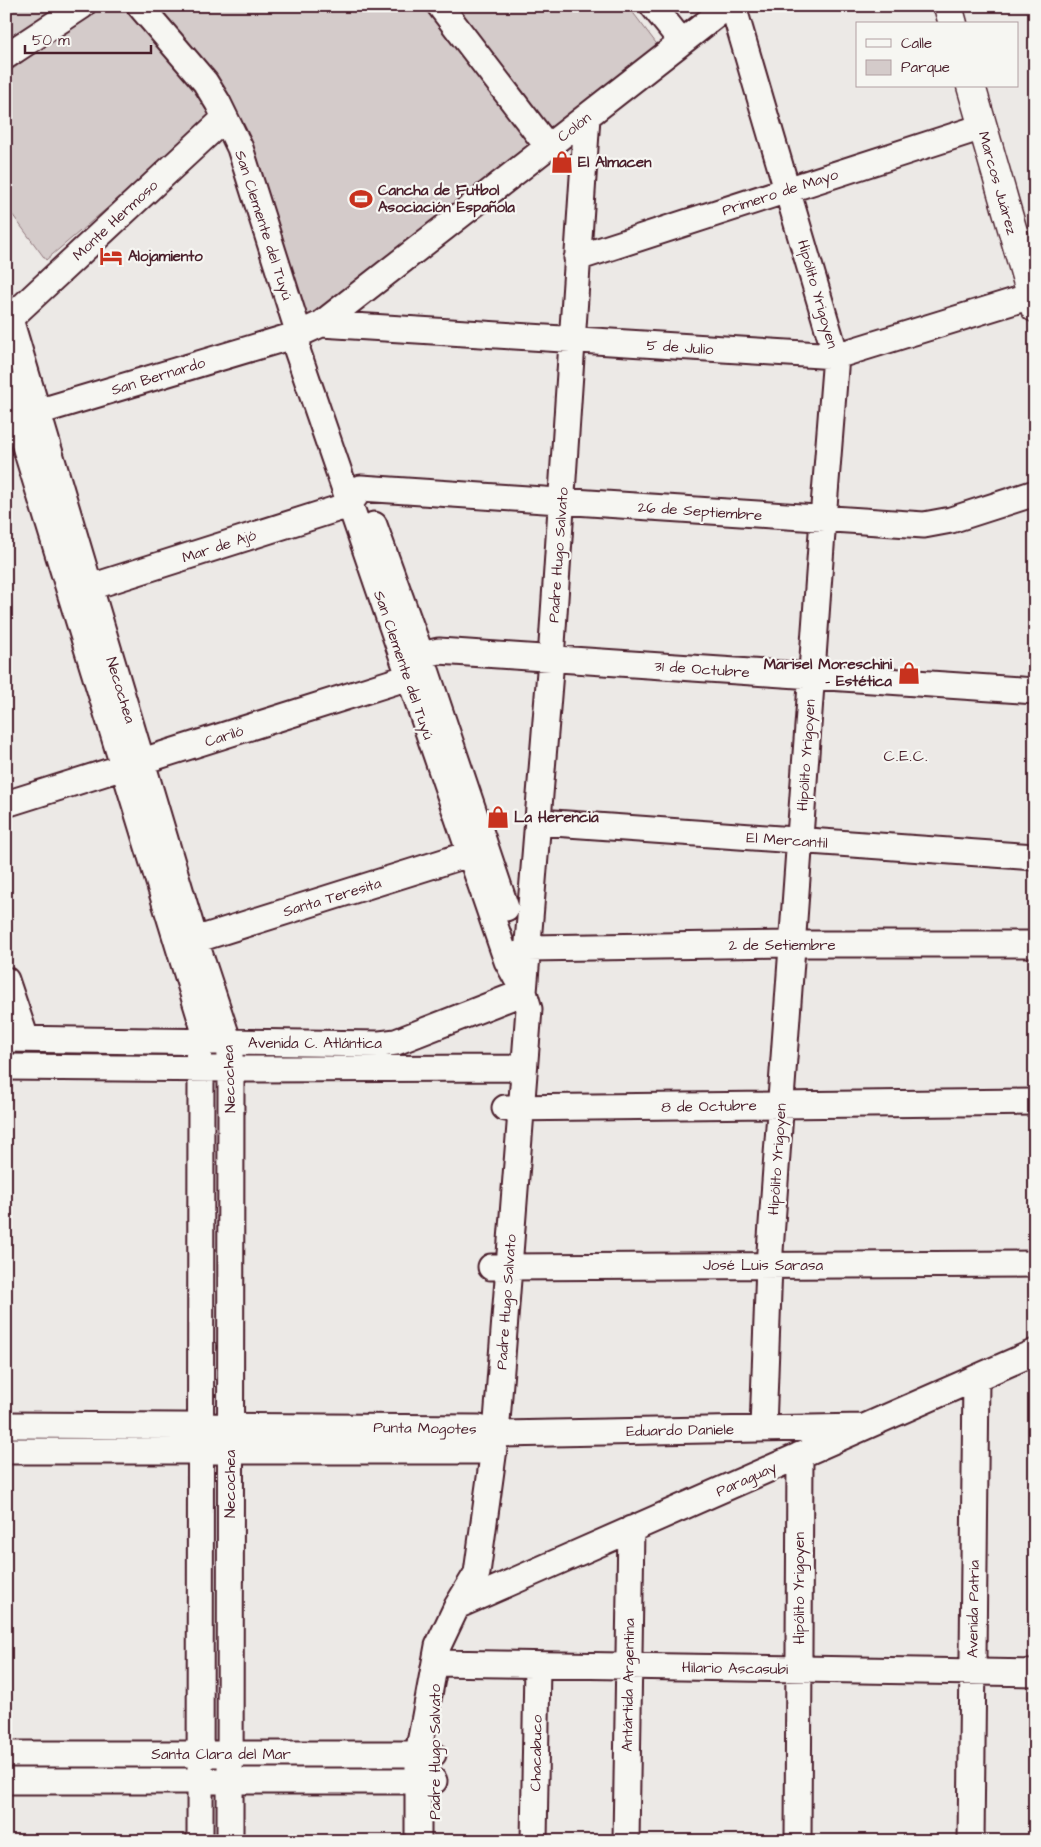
<svg xmlns="http://www.w3.org/2000/svg" width="1041" height="1847" font-family="'Architects Daughter',sans-serif">
<style>
.green{fill:#d4cbca;stroke:#8f757a}
.lines{fill:none;stroke-linecap:round;stroke-linejoin:round}
.minor-casing{stroke:#4a1f2b;stroke-width:29}
.major-casing{stroke:#4a1f2b;stroke-width:31}
.minor{stroke:#f6f6f2;stroke-width:25}
.major{stroke:#f6f6f2;stroke-width:28}
.labels{text-anchor:middle;stroke-width:4.5;stroke-linejoin:round;paint-order:stroke}
.street-label{font-size:15px;fill:#4a1f2b;stroke:#f6f6f2}
.poi-label{font-size:15px;font-weight:bold;fill:#4a1f2b;stroke:#f6f6f2;text-anchor:start}
.neighbourhood-label{font-size:16px;letter-spacing:1px;fill:#4a1f2b;stroke:#f6f6f2}
</style>
<rect width="100%" height="100%" fill="#ece9e6"/>
<filter id="ink" filterUnits="userSpaceOnUse"><feTurbulence type="fractalNoise" baseFrequency=".02" numOctaves="2"/><feDisplacementMap in="SourceGraphic" scale="10" xChannelSelector="R" yChannelSelector="G"/><feConvolveMatrix kernelMatrix="1 2 1 2 8 2 1 2 1" color-interpolation-filters="sRGB"/></filter>
<g filter="url(#ink)">
<path class="green" d="M6 6H69L6 49Z
M99 6H130C144 23 208 94 209 111 209 119 202 125 198 131L46 260 6 206V74Z
M151 6H628L659 47 315 319H306L258 182Z"/>
<g class="lines">
<defs>
<path id="minor" d="M140 6 205 82 218 103 240 148 299 334 297 350 507 961 524 992
M440 6 548 147
M653 6 682 42
M733 6 836 356 823 519 769 1265 763 1428
M6 56 82 6
M577 258 982 127
M10 319 195 940 229 1043 231 1069 230 1841
M6 322 225 118
M321 324 836 356 1031 296
M6 384 203 1026C203 1031 204 1039 202 1043 198 1053 197 1058 201 1068L200 1841
M21 417 299 334 321 324 728 6
M374 525 421 655 506 908
M75 592 349 505 361 488 924 525 951 520 1035 493
M6 804 409 677 421 655 439 651 1035 691
M539 822 1035 857
M195 940 469 854
M515 956 529 948 791 944H1035
M6 980 26 1039
M6 1039 380 1044 396 1042 524 992
M6 1067 231 1069 523 1068
M505 1108 1035 1102
M491 1267 1035 1264
M6 1425 479 1428 496 1434 864 1427
M6 1451H476L496 1434
M457 1606 1035 1352
M435 1663 1035 1673
M6 1754H433
M6 1781H434
M418 1841V1754L438 1646 457 1606 477 1573 496 1434 529 1009 524 992 551 659 587 117
M534 1841 537 1665
M626 1841 631 1529
M798 1841 800 1455
M971 1841 976 1378"/>
<path id="major" d="M948 6 953 24
M971 86 1035 308"/>
</defs>
<use href="#minor" class="minor-casing"/>
<use href="#major" class="major-casing"/>
<use href="#minor" class="minor"/>
<use href="#major" class="major"/>
</g>
</g>
<defs>
<symbol id="shop-bare" viewBox="-9 -9 18 18"><path d="M-5-2.5h2.3a2.7 3.5 0 0 1 5.4 0H5L5.5 6h-11ZM-1.5-2.5h3a1.5 2.3 0 0 0-3 0Z" fill="#c8321e" stroke="#f6f6f2" stroke-width="2.5" paint-order="stroke"/></symbol>
<symbol id="stadium-bare" viewBox="-9 -9 18 18"><path d="M0-5a6.5 5 0 1 0 0 10a6.5 5 0 1 0 0-10ZM-3.5-1.8h7v3.6h-7Z" fill="#c8321e" stroke="#f6f6f2" stroke-width="2.5" paint-order="stroke"/></symbol>
<symbol id="hotel-bare" viewBox="-9 -9 18 18"><path d="M-6-4.5h1.5V1H6V5H4.5V3h-9V5H-6ZM-4 0a1.8 1.8 0 1 1 3.6 0ZM.5 0V-2.5h3Q6-2.5 6 0Z" fill="#c8321e" stroke="#f6f6f2" stroke-width="2.5" paint-order="stroke"/></symbol>
</defs>
<g fill-rule="evenodd">
<use href="#shop-bare" x="546" y="146" width="32" height="32"/>
<use href="#stadium-bare" x="345" y="183" width="32" height="32"/>
<use href="#hotel-bare" x="95" y="240" width="32" height="32"/>
<use href="#shop-bare" x="893" y="657" width="32" height="32"/>
<use href="#shop-bare" x="482" y="801" width="32" height="32"/>
</g>
<g class="labels">
<g class="street-label">
<text transform="translate(574 127) rotate(-38)" y="5">Colón</text>
<text transform="translate(998 183) rotate(74)" y="5">Marcos Juárez</text>
<text transform="translate(780 192) rotate(-18)" y="5">Primero de Mayo</text>
<text transform="translate(115 220) rotate(-43)" y="5">Monte Hermoso</text>
<text transform="translate(264 225) rotate(72)" y="5">San Clemente del Tuyú</text>
<text transform="translate(818 294) rotate(74)" y="5">Hipólito Yrigoyen</text>
<text transform="translate(680 347) rotate(4)" y="5">5 de Julio</text>
<text transform="translate(158 376) rotate(-17)" y="5">San Bernardo</text>
<text transform="translate(700 511) rotate(4)" y="5">26 de Septiembre</text>
<text transform="translate(219 546) rotate(-18)" y="5">Mar de Ajó</text>
<text transform="translate(558 555) rotate(-86)" y="5">Padre Hugo Salvato</text>
<text transform="translate(404 665) rotate(71)" y="5">San Clemente del Tuyú</text>
<text transform="translate(702 669) rotate(4)" y="5">31 de Octubre</text>
<text transform="translate(121 690) rotate(73)" y="5">Necochea</text>
<text transform="translate(224 736) rotate(-18)" y="5">Cariló</text>
<text transform="translate(806 755) rotate(-86)" y="5">Hipólito Yrigoyen</text>
<text transform="translate(787 840) rotate(4)" y="5">El Mercantil</text>
<text transform="translate(332 897) rotate(-17)" y="5">Santa Teresita</text>
<text x="782" y="950">2 de Setiembre</text>
<text x="315" y="1048">Avenida C. Atlántica</text>
<text transform="translate(229 1079) rotate(-92)" y="5">Necochea</text>
<text transform="translate(709 1106) rotate(-1)" y="5">8 de Octubre</text>
<text transform="translate(777 1159) rotate(-86)" y="5">Hipólito Yrigoyen</text>
<text x="763" y="1270">José Luis Sarasa</text>
<text transform="translate(506 1302) rotate(-86)" y="5">Padre Hugo Salvato</text>
<text transform="translate(425 1428) rotate(1)" y="5">Punta Mogotes</text>
<text transform="translate(680 1430) rotate(-1)" y="5">Eduardo Daniele</text>
<text transform="translate(746 1479) rotate(-24)" y="5">Paraguay</text>
<text transform="translate(230 1484) rotate(-90)" y="5">Necochea</text>
<text transform="translate(799 1588) rotate(-90)" y="5">Hipólito Yrigoyen</text>
<text transform="translate(973 1609) rotate(-89)" y="5">Avenida Patria</text>
<text transform="translate(735 1668) rotate(1)" y="5">Hilario Ascasubi</text>
<text transform="translate(628 1685) rotate(-89)" y="5">Antártida Argentina</text>
<text transform="translate(435 1752) rotate(-90)" y="5">Padre Hugo Salvato</text>
<text transform="translate(536 1753) rotate(-89)" y="5">Chacabuco</text>
<text x="221" y="1759">Santa Clara del Mar</text>
</g>
<g class="poi-label">
<text x="578" y="167">El Almacen</text>
<text x="378" y="195">Cancha de Futbol<tspan x="378" dy="17">Asociación Española</tspan></text>
<text x="128" y="261">Alojamiento</text>
<text x="892" y="669" text-anchor="end">Marisel Moreschini<tspan x="892" dy="17">- Estética</tspan></text>
<text x="514" y="822">La Herencia</text>
</g>
<g class="neighbourhood-label">
<text x="906" y="761">C.E.C.</text>
</g>
</g>
<rect width="1041" height="1847" fill="none" stroke="#f6f6f2" stroke-width="25"/>
<rect x="12" y="12" width="1016" height="1822" fill="none" stroke="#4a1f2b" stroke-width="2" filter="url(#ink)"/>
<rect x="856" y="22" width="162" height="65" fill="#f6f6f2" stroke="#b1a0a2"/>
<rect x="866" y="39" width="25" height="8" fill="#f6f6f2" stroke="#b1a0a2"/>
<text x="901" y="48" font-size="15" fill="#4a1f2b">Calle</text>
<rect x="866" y="60" width="25" height="15" fill="#d4cbca" stroke="#b1a0a2"/>
<text x="901" y="72" font-size="15" fill="#4a1f2b">Parque</text>
<path d="M25 45v8h126v-8" fill="none" stroke="#4a1f2b" stroke-width="2.5"/>
<text x="32" y="45" font-size="15" fill="#4a1f2b" stroke="#f6f6f2" stroke-width="4" paint-order="stroke">50 m</text>
</svg>
